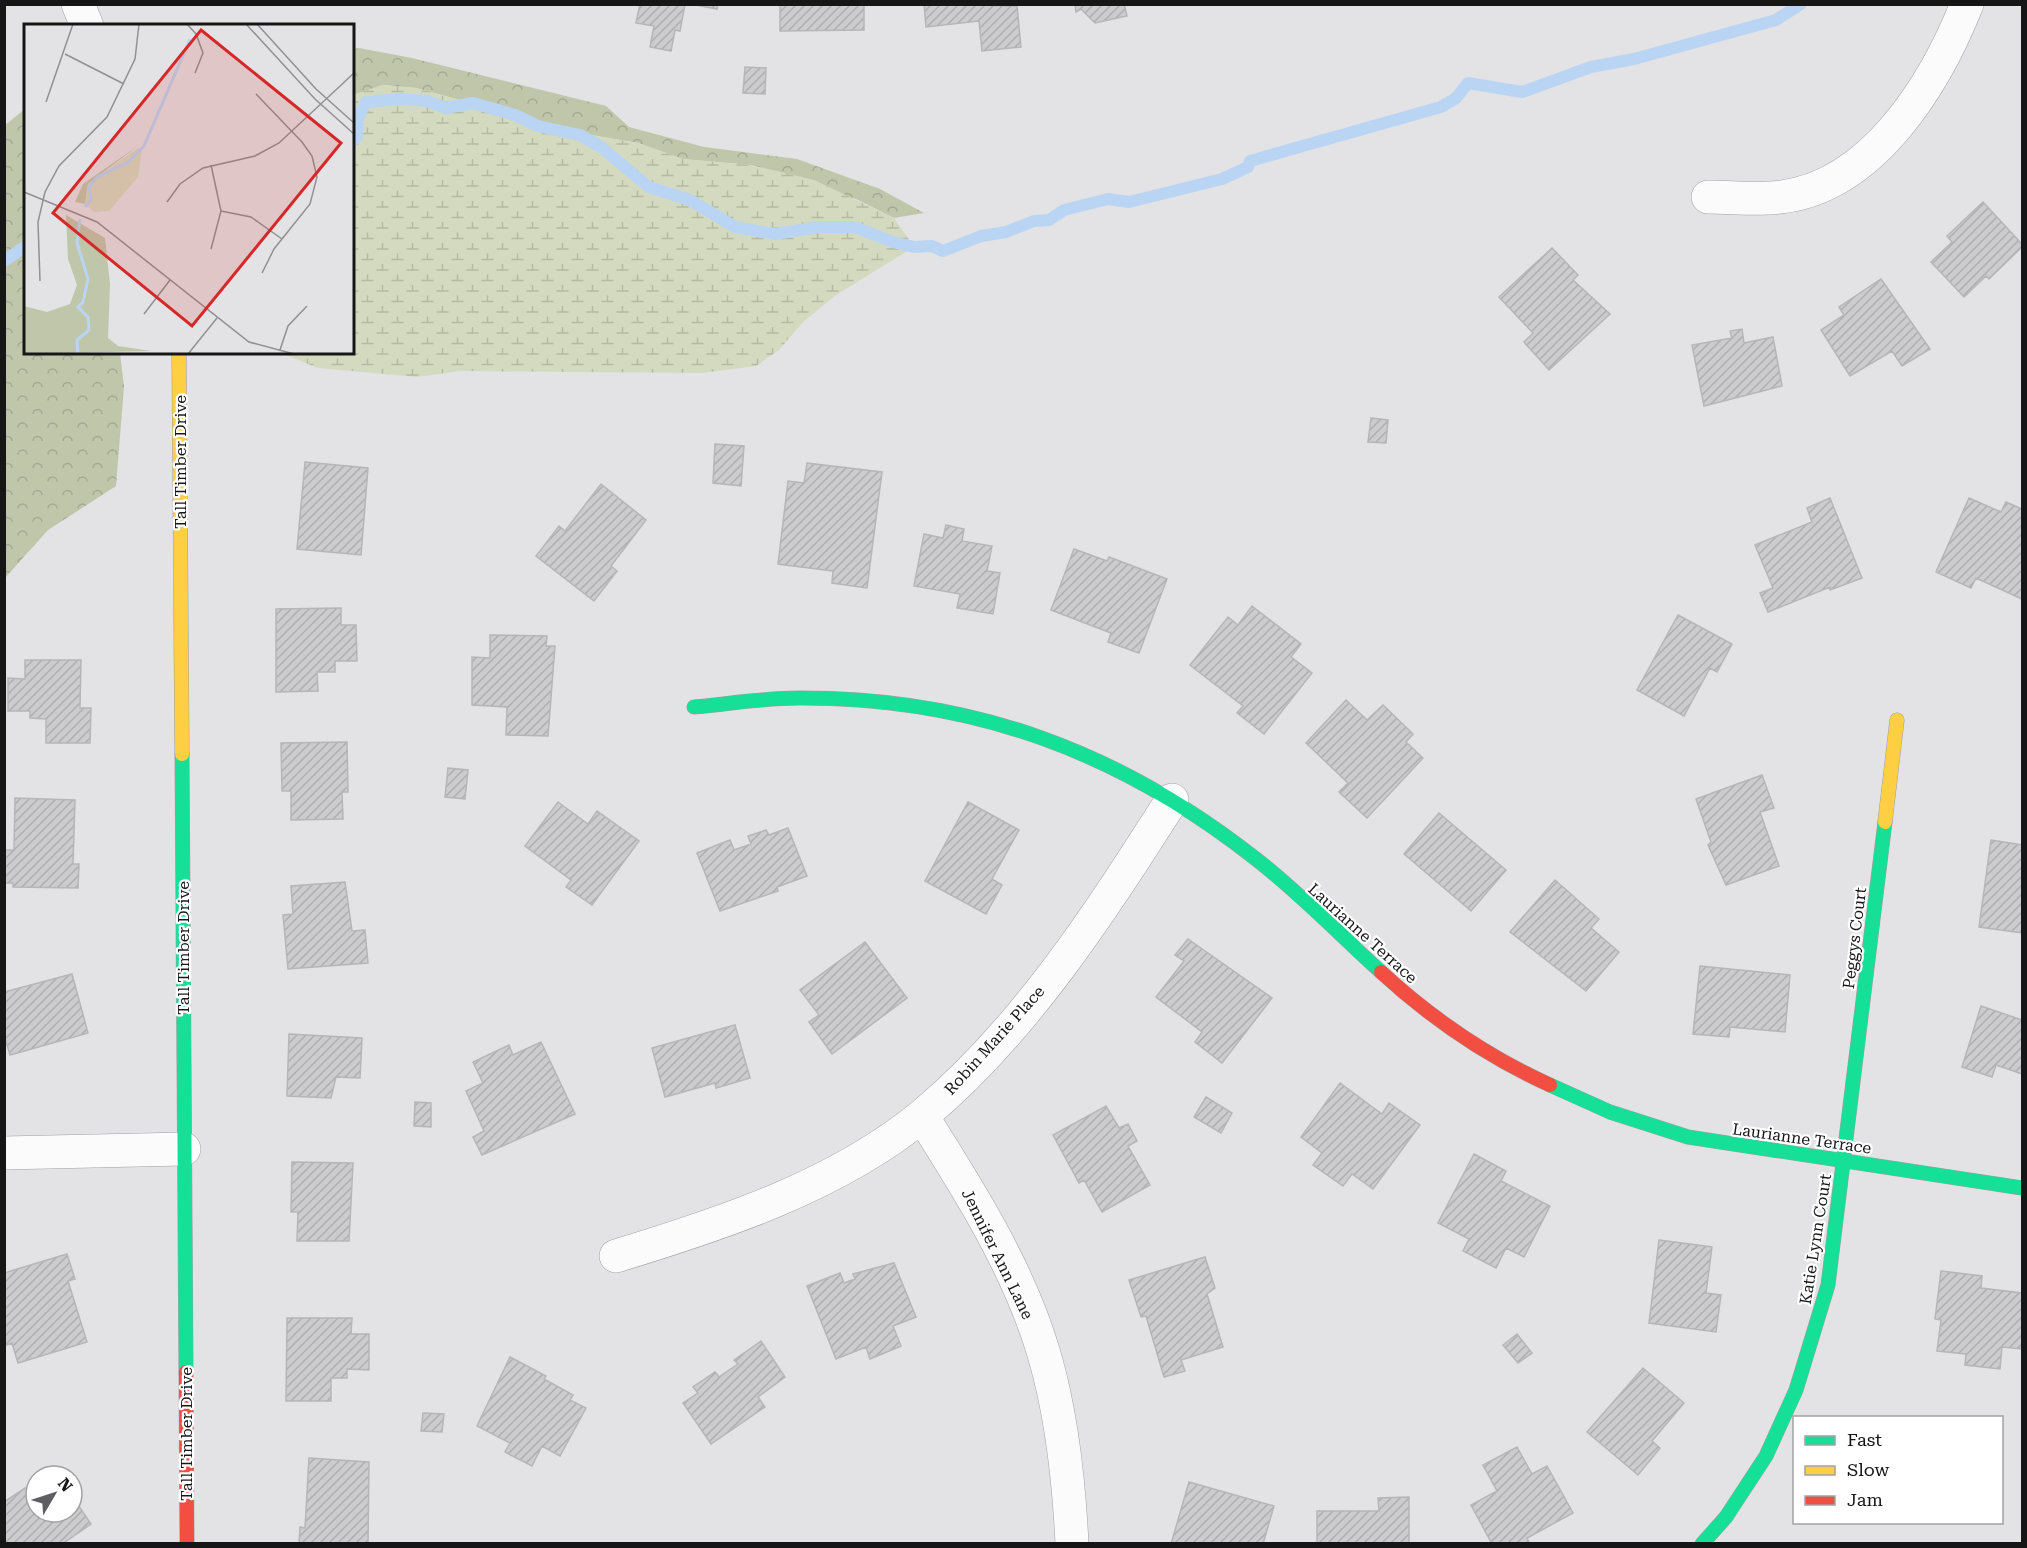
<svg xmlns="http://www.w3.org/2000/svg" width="2027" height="1548" font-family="'Roboto Serif',serif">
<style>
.forest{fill:url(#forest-crowns)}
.wetland{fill:url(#wetland-marsh)}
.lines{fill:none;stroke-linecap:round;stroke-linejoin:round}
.stream{stroke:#bad5f3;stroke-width:12}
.building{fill:url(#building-hatch);stroke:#b6b5b7;stroke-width:1.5}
.street-casing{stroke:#a1a1a2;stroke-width:34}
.fast-casing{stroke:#a1a1a2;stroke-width:15}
.slow-casing{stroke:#a1a1a2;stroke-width:15}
.jam-casing{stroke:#a1a1a2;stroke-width:15}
.street{stroke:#fbfbfb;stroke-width:33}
.fast{stroke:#16e098;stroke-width:14}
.slow{stroke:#ffcf43;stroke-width:14}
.jam{stroke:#f24e42;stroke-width:14}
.labels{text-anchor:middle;stroke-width:4.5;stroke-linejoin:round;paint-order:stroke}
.street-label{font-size:16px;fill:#161617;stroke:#fff}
.inset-river{fill:none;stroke:#bad5f3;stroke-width:3}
.inset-road{fill:none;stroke:#919092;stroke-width:1.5}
.view{fill:#d62828;fill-opacity:0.15;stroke:#d62828;stroke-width:3}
.inset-edge{fill:none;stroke:#161617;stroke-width:3}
</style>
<defs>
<pattern id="forest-crowns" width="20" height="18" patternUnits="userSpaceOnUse" patternTransform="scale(1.5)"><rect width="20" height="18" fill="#c0c6aa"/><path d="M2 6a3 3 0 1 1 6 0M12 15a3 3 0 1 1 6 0" fill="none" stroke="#a4a992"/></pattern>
<pattern id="wetland-marsh" width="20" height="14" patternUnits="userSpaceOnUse" patternTransform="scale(1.5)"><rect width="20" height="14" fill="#d4dabf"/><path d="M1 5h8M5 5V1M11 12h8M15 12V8" fill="none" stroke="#b5baa3"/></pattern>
<pattern id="building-hatch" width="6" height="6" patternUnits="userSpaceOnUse" patternTransform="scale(1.5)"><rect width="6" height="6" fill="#cccbcd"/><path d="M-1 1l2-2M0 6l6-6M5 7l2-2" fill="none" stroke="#aeaeaf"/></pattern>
</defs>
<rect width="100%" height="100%" fill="#e3e2e4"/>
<path class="forest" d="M359 48 412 58 606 106 629 127 704 147 797 159 880 189 924 213 894 218 856 199 751 165 683 159 638 143 538 126 515 115 416 88 383 85 353 95V49Z
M25 109 26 352 120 353 124 387 116 486 48 530 5 578 4 126Z"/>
<path class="wetland" d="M383 85 416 88 515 115 538 126 638 143 683 159 751 165 814 180 894 218 914 247 836 295 803 322 779 350 756 366 702 373 460 371 417 377 318 368 281 353 352 352 353 95Z"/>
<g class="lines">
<path class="stream" d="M352 141 357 137 358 118 366 102 401 99 427 101 446 108 473 103 515 115 538 126 580 135 601 147 649 187 690 200 735 227 775 234 818 227H855L893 242 914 247 932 246 943 251 981 236 1006 232 1034 221 1049 220 1064 210 1108 199 1129 202 1222 179 1248 167 1250 161 1441 107 1456 98 1468 83 1522 92 1591 67 1634 59 1776 20 1801 4
M4 261 26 246"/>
</g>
<path class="building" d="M640 4H685L680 31 675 30 671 51 650 47 654 26 636 23Z
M691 4H718L717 9Z
M780 4H864V30L780 31Z
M924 4 1017 6 1021 47 982 51 979 21 926 27Z
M1075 4H1124L1127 16 1095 23 1081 9 1076 12Z
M745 67 766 68 765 94 743 93Z
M1983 202 2022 244V247L1989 279 1986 276 1964 297 1931 262 1952 242 1947 236Z
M1552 248 1578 275 1573 280 1610 314 1549 370 1524 342 1533 333 1499 297Z
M1881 279 1930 349 1902 366 1892 351 1850 376 1821 330 1844 315 1839 307Z
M1742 329 1744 343 1773 337 1782 386 1704 406 1692 345 1732 338 1730 331Z
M1371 418 1388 420 1386 443 1368 442Z
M715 444 744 446 741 486 713 483Z
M305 462 368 468 361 555 297 549Z
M807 463 882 472 867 588 832 583 833 571 778 564 788 481 804 483Z
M601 484 646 520 611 566 617 571 594 601 536 556 559 526 565 531Z
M1830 498 1862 578 1830 590V587L1768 612 1760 593 1773 588 1755 545 1812 522 1807 508Z
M1969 498 2001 512 2006 502 2022 509V599L1976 578 1971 588 1936 572Z
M946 525 964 529 962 541 992 546 987 571 1000 573 993 614 957 608 960 594 914 586 924 534 943 538Z
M1074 549 1107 561 1109 557 1167 579 1139 653 1108 642 1111 633 1051 610Z
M1252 606 1301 644 1291 657 1312 673 1264 734 1237 713 1243 706 1190 665 1228 617 1238 625Z
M341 608V625H356L357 661H335V672H317L318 691 276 692V609Z
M1678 615 1732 644 1717 672 1710 668 1684 716 1637 690Z
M490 635 547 636 546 646H555L548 736 506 735 507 707 472 705V657L490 658Z
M25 660H81L80 708H91L90 743H46V719L30 718V711H8V678L25 679Z
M1346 700 1367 720 1383 705 1413 734 1406 742 1423 758 1367 818 1339 792 1348 783 1306 743Z
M347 742 348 792H342L343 819 291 820V791H282L281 743Z
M448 768 468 770 465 799 445 797Z
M1762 775 1774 808 1760 812 1779 866 1726 885 1708 845 1711 842 1696 799Z
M15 798 75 800 73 864H79L78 888 13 887V883H4V850H14Z
M558 802 588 824 597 811 639 841 592 905 566 887 571 880 525 846Z
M968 802 1019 830 992 879 1002 885 986 914 925 881Z
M1439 813 1506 870 1471 911 1404 854Z
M788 828 807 876 777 887 778 891 720 911 697 853 730 840 734 850 751 844 748 836 766 830 769 835Z
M1991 840 2022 845V933L1979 927Z
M1555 880 1599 919 1591 928 1619 952 1586 991 1510 932Z
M345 882 352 931 365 930 368 963 288 969 283 915 293 914 291 886Z
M1188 939 1272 998 1222 1063 1195 1042 1202 1032 1156 997 1184 961 1175 955Z
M865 942 907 998 832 1054 809 1022 819 1015 800 990Z
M1700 966 1790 975 1785 1032 1730 1027 1729 1037 1693 1034Z
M72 974 88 1033 10 1055 4 1035V992Z
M1981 1006 2022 1020V1074L1996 1065 1992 1077 1962 1067Z
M735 1025 750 1078 716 1088 715 1083 665 1097 652 1048Z
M289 1034 362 1038 360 1078 336 1077 331 1098 287 1096Z
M541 1042 575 1114 482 1155 473 1137 484 1131 466 1091 483 1083 473 1062 509 1045 513 1055Z
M1340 1083 1382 1114 1389 1103 1420 1125 1373 1189 1352 1174 1343 1186 1313 1165 1322 1153 1301 1137Z
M1206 1097 1232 1113 1221 1133 1194 1117Z
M415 1102 431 1103V1127L414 1126Z
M1106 1106 1119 1128 1128 1124 1137 1141 1128 1146 1150 1185 1102 1212 1084 1180 1079 1183 1053 1135Z
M1474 1154 1506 1171 1501 1181 1550 1206 1524 1257 1506 1248 1496 1268 1463 1251 1469 1239 1438 1223Z
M292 1162 353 1163 349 1241H297L298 1212H291Z
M1659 1240 1712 1247 1706 1293 1721 1295 1716 1332 1649 1323Z
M67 1254 75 1279 68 1281 87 1342 18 1363 12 1343 4 1346V1273Z
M1205 1257 1215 1288 1207 1294 1223 1347 1181 1360 1185 1371 1164 1377 1146 1316 1141 1317 1129 1280Z
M894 1263 916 1317 893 1326 901 1346 870 1359 866 1347 836 1359 807 1286 840 1273 844 1283 855 1279 853 1274Z
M1941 1271 1982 1276 1981 1288 2022 1293V1349L2002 1347 2000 1369 1965 1365 1966 1354 1937 1351 1941 1320 1935 1319Z
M287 1318H352L351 1334H369V1370L347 1369V1378H331V1401H286Z
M1517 1334 1532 1353 1518 1363 1503 1345Z
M761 1341 785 1377 758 1397 765 1407 711 1444 683 1403 698 1393 693 1387 715 1372 719 1377 738 1364 734 1360Z
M510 1357 546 1376 544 1379 573 1395 570 1400 586 1408 560 1456 542 1446 532 1466 505 1452 510 1443 477 1426Z
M1643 1368 1684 1403 1652 1441 1660 1448 1638 1475 1587 1432Z
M423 1413 444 1414 442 1432 421 1431Z
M1517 1447 1532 1474 1547 1466 1573 1513 1527 1538 1530 1544H1492L1471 1505 1497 1491 1483 1465Z
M309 1458 369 1462 368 1544H299L300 1527 305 1528Z
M36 1481V1512H72V1496L91 1524 62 1544H4V1502Z
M1189 1482 1274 1506 1263 1544H1171Z
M1409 1497V1544H1317V1511H1379L1378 1498Z"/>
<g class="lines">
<defs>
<path id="street" d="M78 4 87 26
M1708 197C1732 197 1758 200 1781 197 1874 186 1936 82 1967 4
M922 1116C969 1190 1019 1269 1044 1354 1062 1415 1069 1481 1072 1544
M4 1153 184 1149
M616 1256C721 1224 837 1186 923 1115 1026 1029 1101 911 1172 800"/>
<path id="fast" d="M694 707C728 704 764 698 798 698 973 697 1120 752 1256 859 1300 893 1340 935 1381 972
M182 754 186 1372
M1550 1085 1610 1112 1688 1137 2022 1188
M1702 1544 1726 1517 1766 1456 1796 1390 1828 1285 1885 822"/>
<path id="slow" d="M179 352 182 754
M1885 822 1897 720"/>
<path id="jam" d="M1381 972C1431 1018 1488 1057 1550 1085
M186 1372 187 1544"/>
</defs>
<use href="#street" class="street-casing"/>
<use href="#fast" class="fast-casing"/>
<use href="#slow" class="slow-casing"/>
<use href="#jam" class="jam-casing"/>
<use href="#street" class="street"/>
<use href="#fast" class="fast"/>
<use href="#slow" class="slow"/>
<use href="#jam" class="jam"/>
</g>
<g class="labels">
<g class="street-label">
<text transform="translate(180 462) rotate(-90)" y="6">Tall Timber Drive</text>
<text transform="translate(1363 933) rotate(42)" y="6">Laurianne Terrace</text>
<text transform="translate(1854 938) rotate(-83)" y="6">Peggys Court</text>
<text transform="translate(183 948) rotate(-90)" y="6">Tall Timber Drive</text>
<text transform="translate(994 1040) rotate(-48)" y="6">Robin Marie Place</text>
<text transform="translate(1802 1138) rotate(8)" y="6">Laurianne Terrace</text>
<text transform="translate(1815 1239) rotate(-81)" y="6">Katie Lynn Court</text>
<text transform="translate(998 1254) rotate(64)" y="6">Jennifer Ann Lane</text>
<text transform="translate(186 1434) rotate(-90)" y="6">Tall Timber Drive</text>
</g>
</g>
<g transform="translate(24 24)">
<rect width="330" height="330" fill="#e3e2e4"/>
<path d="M115 121 64 160 61 180 51 178 59 160ZM42 191 81 214 86 260 84 314 94 322 127 327 0 330V282L23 288 46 280 53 261 44 235Z" fill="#c0c6aa"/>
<path d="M114 124H118L114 153 85 187 70 188 61 180 64 160Z" fill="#d4dabf"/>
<path class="inset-river" d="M61 183 67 176 65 163 73 153 103 139 120 122 166 15M54 330 53 316 65 306 64 293 54 283 59 278 64 255 53 219 56 195"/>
<path class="inset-road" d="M163 0 172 10 179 29 171 49M222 0 291 75 330 110M233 0 292 65 330 99M41 30 100 60M232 70 278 118 288 132 293 153 286 180 250 225 238 249M22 78 49 0M187 141 197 187 187 225M0 168 73 198 225 318 270 330M143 178 156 160 179 144 231 132 255 119 330 49M197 187 227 193 258 215M16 257 14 198 21 168 35 142 83 93 111 35 115 0M120 290 146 256M256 326 264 302 283 282M164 330 193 294"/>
<path class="view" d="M177 6 317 119 168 302 29 189Z"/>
<rect width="330" height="330" class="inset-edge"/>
</g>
<rect width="2027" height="1548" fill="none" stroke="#161617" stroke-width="12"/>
<rect x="1793" y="1416" width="210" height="108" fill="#ffffff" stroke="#a2a2a2" stroke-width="1.5"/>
<rect x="1805" y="1436" width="30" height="9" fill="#16e098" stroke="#a2a2a2" stroke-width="1.5"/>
<text x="1847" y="1446" font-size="18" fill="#161617">Fast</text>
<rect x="1805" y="1466" width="30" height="9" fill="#ffcf43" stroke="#a2a2a2" stroke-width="1.5"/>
<text x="1847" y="1476" font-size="18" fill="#161617">Slow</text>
<rect x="1805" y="1496" width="30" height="9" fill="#f24e42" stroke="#a2a2a2" stroke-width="1.5"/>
<text x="1847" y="1506" font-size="18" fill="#161617">Jam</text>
<g transform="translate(54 1494) rotate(51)"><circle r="28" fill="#ffffff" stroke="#a2a2a2" stroke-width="1.5"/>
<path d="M0-4.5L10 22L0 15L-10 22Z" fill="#5e5d5f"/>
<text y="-9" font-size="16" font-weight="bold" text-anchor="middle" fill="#161617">N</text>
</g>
</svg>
